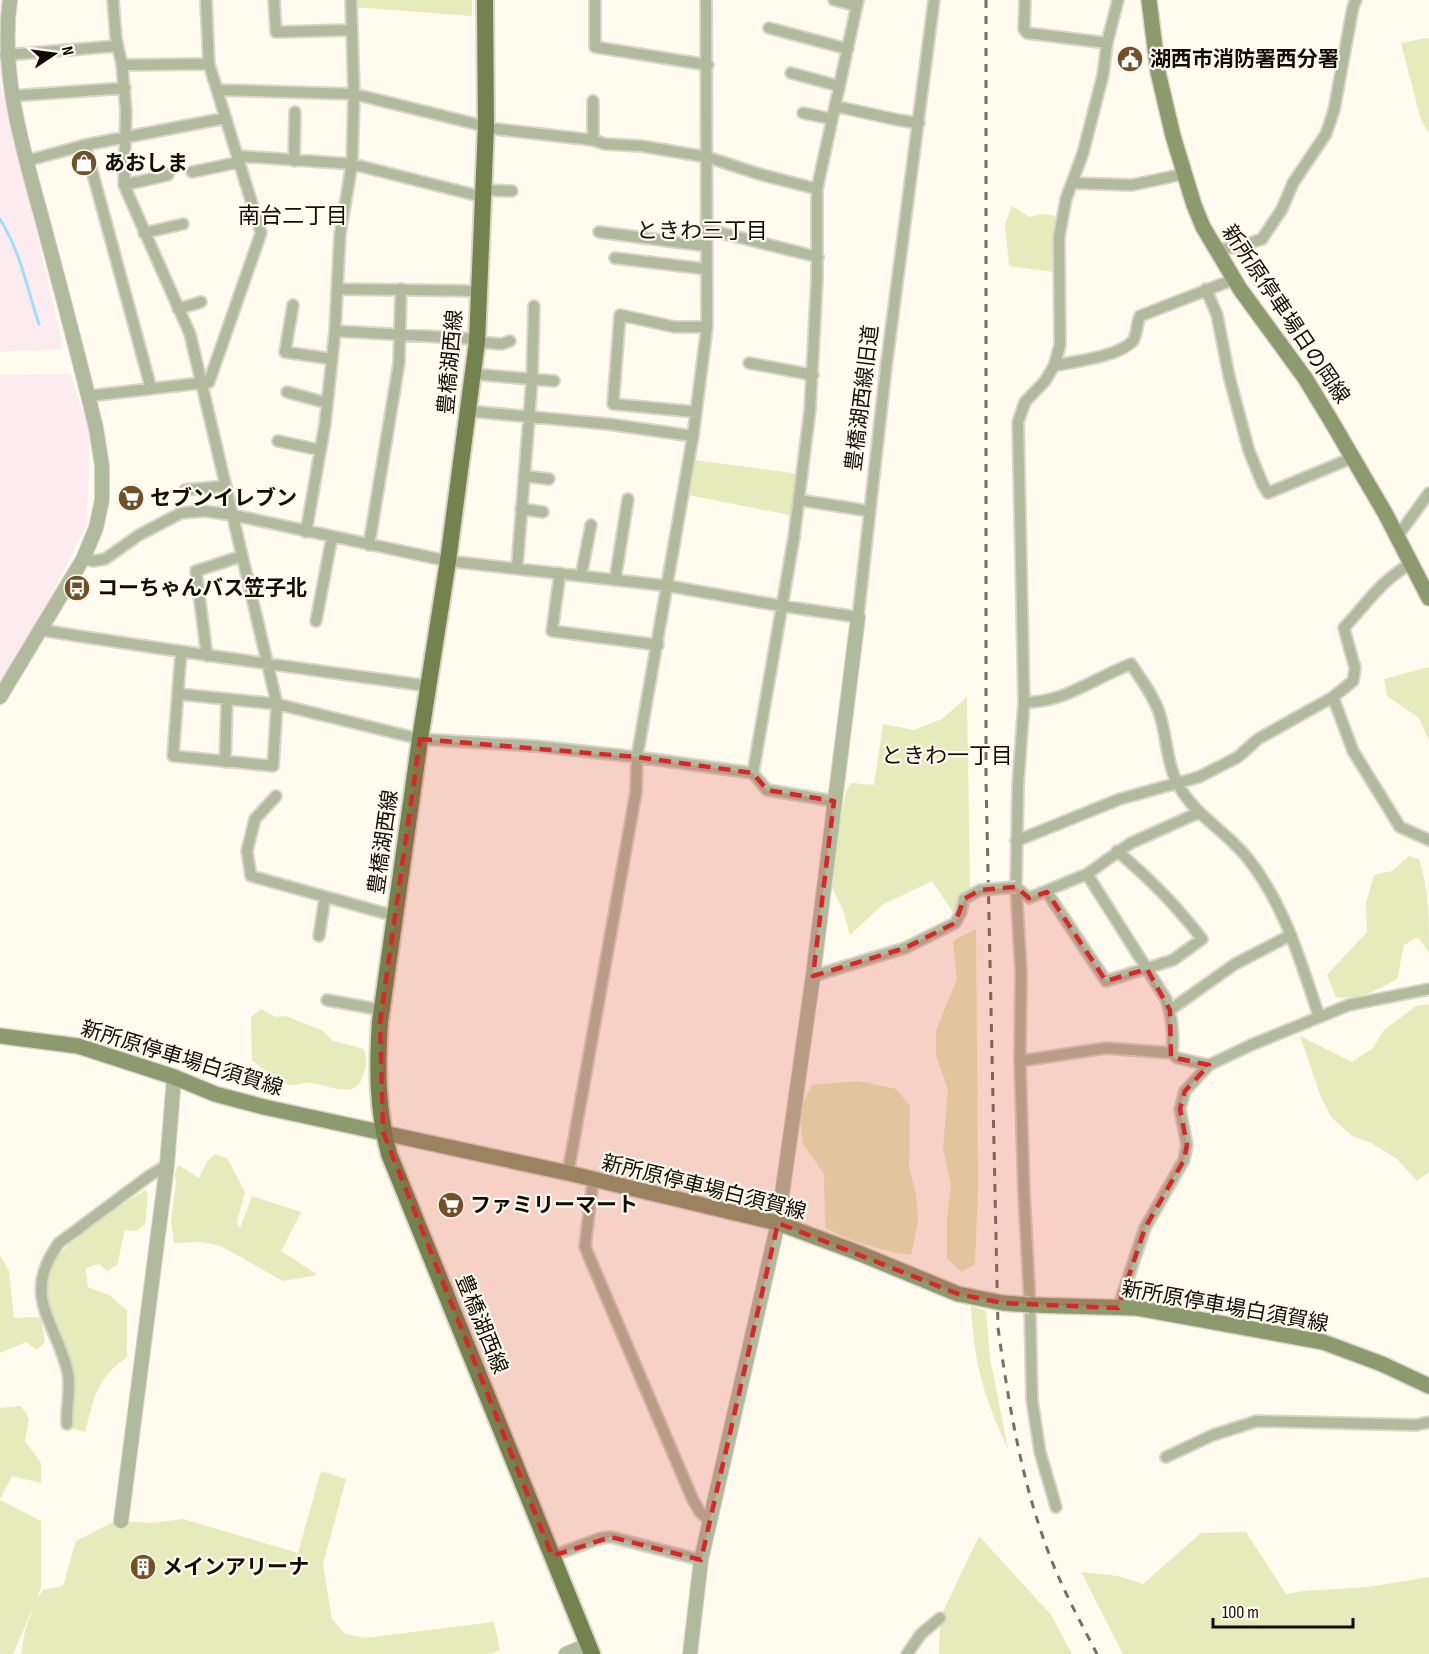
<svg xmlns="http://www.w3.org/2000/svg" width="1429" height="1654" font-family="'Sofia Sans Condensed','Noto Sans JP',sans-serif">
<style>
.industrial{fill:#fcecef}
.green{fill:#e5ebbb}
.lines{fill:none;stroke-linecap:round;stroke-linejoin:round}
.stream{stroke:#a1defb;stroke-width:3}
.minor-casing{stroke:#d9d5c9;stroke-width:14}
.tertiary-casing{stroke:#d9d5c9;stroke-width:16}
.secondary-casing{stroke:#d9d5c9;stroke-width:18}
.primary-casing{stroke:#d9d5c9;stroke-width:20}
.minor{stroke:#b1ba9d;stroke-width:10}
.tertiary{stroke:#b1ba9d;stroke-width:14}
.secondary{stroke:#8d9a6e;stroke-width:15}
.primary{stroke:#74834d;stroke-width:16}
.rail{stroke:#747066;stroke-width:3;stroke-dasharray:8 8;stroke-linecap:butt}
.minor-bridge-casing{stroke:#d9d5c9;stroke-width:14;stroke-linecap:butt}
.secondary-bridge-casing{stroke:#d9d5c9;stroke-width:18;stroke-linecap:butt}
.minor-bridge{stroke:#b1ba9d;stroke-width:10}
.secondary-bridge{stroke:#8d9a6e;stroke-width:15}
.marked{fill:#d62828;fill-opacity:0.2;stroke:#d62828;stroke-width:4.5;stroke-dasharray:12 8;stroke-linejoin:round}
.labels{text-anchor:middle;stroke-width:4.5;stroke-linejoin:round;paint-order:stroke}
.poi-label{font-size:21px;font-weight:bold;fill:#110d04;stroke:#fffbee;text-anchor:start}
.street-label{font-size:21px;fill:#110d04;stroke:#fffbee}
.neighbourhood-label{font-size:22px;fill:#110d04;stroke:#fffbee}
</style>
<rect width="100%" height="100%" fill="#fffbee"/>
<path class="industrial" d="M0 0H12L0 84 22 168 63 349 0 352Z
M70 374 90 432 87 524 36 626 0 688V375Z"/>
<path class="green" d="M354 0H472V16L354 7Z
M1426 38 1429 39V133L1421 120 1401 43Z
M1012 206 1029 217 1043 214 1055 216 1054 272 1009 266 1005 225Z
M695 460 800 474 794 516 689 495Z
M1429 667V741L1419 718 1387 696 1384 679Z
M967 697 970 893 957 918 932 881 882 905 850 935 843 910 828 879 846 791 851 783 874 785 883 724 914 730 942 719Z
M1409 856 1419 859C1429 889 1429 920 1429 953L1418 937 1404 945 1397 979C1377 990 1360 1001 1336 997L1327 975 1367 932 1366 903 1374 875 1392 871Z
M976 929 978 1185 975 1264 962 1272 947 1259V1219L951 1184 943 1149 948 1090 936 1055V1031L957 979 953 941Z
M1429 1004V1172L1417 1181 1397 1159 1371 1143 1352 1136 1331 1117 1321 1097 1300 1036 1352 1062 1373 1048 1384 1030 1416 1006Z
M261 1009 276 1017 285 1016 322 1030 333 1041 364 1049C367 1062 367 1064 363 1076 356 1101 327 1084 310 1083 302 1082 295 1087 287 1084 275 1079 263 1068 252 1061L251 1017Z
M858 1081 896 1089 910 1106 909 1167 916 1194 918 1221 911 1255C881 1251 852 1241 825 1228L824 1174 803 1144 799 1110 812 1085Z
M215 1154 227 1158 245 1192 237 1222 240 1228 252 1196 301 1212 281 1251 318 1275 283 1281 221 1246 201 1242 174 1243 171 1221 176 1183 175 1174 178 1165 199 1178 208 1160Z
M145 1190 148 1194 145 1225 136 1231 125 1230 117 1265 107 1271 99 1264 85 1268 88 1287 109 1295 127 1310V1357C97 1378 94 1398 85 1432L71 1428C74 1408 77 1384 72 1364 70 1354 62 1345 58 1335 49 1314 41 1282 55 1261 73 1234 118 1208 145 1190Z
M0 1255 9 1271 14 1318 41 1317 45 1342 37 1350 26 1342 0 1353Z
M971 1306 986 1311 990 1358 1008 1449C984 1397 974 1364 971 1306Z
M21 1406 29 1419 25 1441 41 1463V1483L12 1476 0 1499V1408Z
M321 1471 346 1479 323 1564 332 1619 345 1634 365 1638 494 1622 500 1650 490 1654H21L25 1631 35 1603 13 1654H0V1500L41 1521V1587L37 1599 43 1590 63 1586 76 1541 115 1521 152 1523 183 1519 298 1553Z
M1246 1532 1286 1594 1303 1591 1368 1587 1429 1577V1654H1123L1081 1572 1118 1576 1143 1584 1201 1533Z
M979 1536 1051 1615 1072 1654H939L940 1618Z"/>
<g class="lines">
<path class="stream" d="M0 219C22 255 26 286 39 324"/>
<defs>
<path id="minor" d="M113 0 116 38 122 65 126 111 124 185 190 334 277 704 273 766 173 756 181 652
M274 0 276 32 352 30
M595 0V47L708 65
M834 0 857 6
M1025 0 1024 29 1027 33 1107 43
M769 28 848 49
M5 55 117 46
M122 65 209 64
M791 73 839 86
M219 90 354 94 496 129 593 140 605 144 641 146 707 157 759 174 817 189
M11 96 125 88
M593 101V140
M835 106 898 120 919 123
M803 113 832 119
M85 145 151 388
M239 156 352 164 483 197
M26 161 85 145 226 118
M294 161 295 112
M192 172 240 162
M1072 183 1132 185 1184 174
M124 185 168 175
M484 190 512 191
M706 229 818 257
M599 232 706 246
M144 233 183 224
M1216 250 1242 246 1262 239 1282 209 1293 183 1326 134 1334 110 1353 7 1356 0
M615 258 706 269
M338 289 479 291
M1206 289 1217 315 1229 376 1249 451 1263 485 1268 493 1352 458
M293 305 285 352 332 359
M178 309 201 302
M335 331 477 339
M477 342 502 344 510 341
M749 363 813 375
M1054 366C1076 361 1116 357 1132 342 1138 336 1136 324 1140 316L1235 279
M473 374 554 381
M287 392 327 403
M89 396 209 382 261 233 209 64 206 0
M468 411 608 424 693 436
M696 412 613 404 620 315 675 327H707
M278 441 320 450
M524 476 549 479
M185 490 225 486
M799 500 869 511
M521 509 543 512
M306 532 325 424 335 331 340 234 352 164 354 94 351 0
M1397 537 1429 493
M369 545 399 363 401 289
M83 559 93 561 105 559 139 535 181 513 204 511 233 515 448 561 669 586 782 606 858 617 886 368 934 0
M517 568 532 380 534 306
M560 573 552 631 658 645
M581 576 591 525
M615 580 628 499
M316 621 332 537
M41 630C170 651 299 668 428 686
M207 656 196 571 242 556
M178 694 277 704 420 739 536 746 637 757 753 773 767 790 834 801
M1333 697 1353 751 1400 827 1429 840
M1024 702C1063 704 1096 677 1131 664 1141 679 1155 698 1160 715 1167 738 1167 766 1179 786 1195 815 1224 830 1245 855 1284 902 1300 960 1319 1016
M225 762 227 699
M753 773 794 537 810 410 817 279V189L858 0
M276 796 255 819 247 851 251 876 395 916
M1016 841 1120 799 1199 777 1238 757 1258 739 1333 697 1353 681 1355 668 1344 628C1366 604 1381 581 1410 564
M1087 874 1166 999C1172 1015 1174 1036 1172 1053
M1016 887 1029 898 1087 874 1131 843 1198 813
M1047 892 1106 981 1173 960 1202 939C1177 906 1149 878 1117 851
M319 936 325 897
M813 976 905 948 955 923 961 912 964 899
M327 1000 382 1010
M1170 1010 1235 964 1291 935
M1020 1061 1106 1048 1172 1053 1177 1058 1209 1065
M568 1173 636 792 637 757 693 436 707 327 706 0
M593 1180 585 1247 693 1500 700 1512 709 1520
M1118 1308 1145 1228 1184 1160 1187 1145 1180 1109 1185 1091 1209 1065 1251 1045 1349 1005 1429 989
M67 1424C66 1407 71 1390 68 1373 56 1320 20 1297 59 1243L149 1176 167 1165
M1166 1457 1213 1435 1257 1421 1416 1425 1429 1422
M1056 1507 1040 1452 1032 1400 1030 1305 1024 1194 1020 1061 1021 971 1016 887 1018 785 1024 702 1018 422 1025 402 1045 381 1054 366 1060 345 1059 237 1066 199 1083 153 1103 75 1107 43 1118 0
M552 1556 601 1538 611 1537 701 1560
M907 1654 921 1634 940 1618"/>
<path id="tertiary" d="M0 697 83 559 96 528 102 500V466L96 428C79 357 60 286 41 215 22 146 0 73 10 0
M121 1521 167 1165 174 1077
M566 1654 588 1645
M690 1654 701 1560 778 1223 813 976 858 617"/>
<path id="secondary" d="M1149 0 1158 72 1173 136 1194 205 1203 227 1240 289 1305 378 1330 419 1385 513 1429 598
M0 1036 78 1046 174 1077 215 1094 264 1107 568 1173 778 1223 856 1252 958 1294
M1030 1305 1137 1308 1323 1342 1382 1364 1429 1386"/>
<path id="primary" d="M485 0 486 126 477 342 448 561 420 739 380 1022C377 1067 377 1110 389 1154L592 1654"/>
</defs>
<use href="#minor" class="minor-casing"/>
<use href="#tertiary" class="tertiary-casing"/>
<use href="#secondary" class="secondary-casing"/>
<use href="#primary" class="primary-casing"/>
<use href="#minor" class="minor"/>
<use href="#tertiary" class="tertiary"/>
<use href="#secondary" class="secondary"/>
<use href="#primary" class="primary"/>
<path class="rail" d="M986 0V780L998 1328C1009 1406 1022 1485 1051 1559 1064 1592 1081 1623 1097 1654"/>
<defs>
<path id="minor-bridge" d="M964 899 980 890 1016 887"/>
<path id="secondary-bridge" d="M958 1294 1003 1303 1030 1305"/>
</defs>
<use href="#minor-bridge" class="minor-bridge-casing"/>
<use href="#secondary-bridge" class="secondary-bridge-casing"/>
<use href="#minor-bridge" class="minor-bridge"/>
<use href="#secondary-bridge" class="secondary-bridge"/>
</g>
<path class="marked" d="M420 739 637 757 753 773 767 790 834 801 813 976 905 948 955 923 964 899 980 890 1016 887 1029 898 1047 892 1106 981 1147 969 1170 1010 1171 1057 1209 1065 1185 1091 1180 1109 1187 1145 1184 1160 1145 1228 1118 1308 1003 1303 958 1294 778 1223 701 1560 611 1537 552 1556 383 1132 380 1022Z"/>
<defs>
<symbol id="civic-disc" viewBox="-11 -11 22 22"><circle r="9.5" fill="#725028" stroke="#fffbee"/><path d="M-.6-6.5H3V-4.5H.6V-3L4-1V1h2V6H-6V1h2V-1L-.6-3ZM-1.2 2.5V6h2.4V2.5Z" fill="#fff"/></symbol>
<symbol id="shop-disc" viewBox="-11 -11 22 22"><circle r="9.5" fill="#725028" stroke="#fffbee"/><path d="M-5-2.5h2.3a2.7 3.5 0 0 1 5.4 0H5L5.5 6h-11ZM-1.5-2.5h3a1.5 2.3 0 0 0-3 0Z" fill="#fff"/></symbol>
<symbol id="supermarket-disc" viewBox="-11 -11 22 22"><circle r="9.5" fill="#725028" stroke="#fffbee"/><path d="M-6-5.5h2.5l.6 2H6L4.5 2H-2.5L-4.4-4H-6ZM-1.5 3.2a1.3 1.3 0 1 0 .1 0ZM3 3.2a1.3 1.3 0 1 0 .1 0Z" fill="#fff"/></symbol>
<symbol id="bus-disc" viewBox="-11 -11 22 22"><circle r="9.5" fill="#725028" stroke="#fffbee"/><path d="M-5-6H5V4H4V6H2V4H-2V6H-4V4H-5ZM-3.5-4V0h7V-4ZM-3.5 1.2v1.5H-2V1.2ZM2 1.2v1.5H3.5V1.2Z" fill="#fff"/></symbol>
<symbol id="building-disc" viewBox="-11 -11 22 22"><circle r="9.5" fill="#725028" stroke="#fffbee"/><path d="M-4-6H4V6H1V3H-1V6H-4ZM-2.5-4.3h1.7v1.8h-1.7ZM.8-4.3h1.7v1.8H.8ZM-2.5-1h1.7V.8h-1.7ZM.8-1h1.7V.8H.8Z" fill="#fff"/></symbol>
</defs>
<g fill-rule="evenodd">
<use href="#civic-disc" x="1115" y="44" width="30" height="30"/>
<use href="#shop-disc" x="69" y="148" width="30" height="30"/>
<use href="#supermarket-disc" x="116" y="483" width="30" height="30"/>
<use href="#bus-disc" x="62" y="573" width="30" height="30"/>
<use href="#supermarket-disc" x="436" y="1190" width="30" height="30"/>
<use href="#building-disc" x="128" y="1552" width="30" height="30"/>
</g>
<g class="labels">
<g class="poi-label">
<text x="1150" y="66">湖西市消防署西分署</text>
<text x="104" y="170">あおしま</text>
<text x="150" y="505">セブンイレブン</text>
<text x="97" y="595">コーちゃんバス笠子北</text>
<text x="470" y="1212">ファミリーマート</text>
<text x="162" y="1574">メインアリーナ</text>
</g>
<g class="street-label">
<text transform="translate(1286 314) rotate(56)" y="7">新所原停車場日の岡線</text>
<text transform="translate(450 362) rotate(-85)" y="7">豊橋湖西線</text>
<text transform="translate(862 398) rotate(-83)" y="7">豊橋湖西線旧道</text>
<text transform="translate(383 842) rotate(-82)" y="7">豊橋湖西線</text>
<text transform="translate(182 1058) rotate(17)" y="7">新所原停車場白須賀線</text>
<text transform="translate(704 1187) rotate(14)" y="7">新所原停車場白須賀線</text>
<text transform="translate(1225 1306) rotate(10)" y="7">新所原停車場白須賀線</text>
<text transform="translate(482 1324) rotate(68)" y="7">豊橋湖西線</text>
</g>
<g class="neighbourhood-label">
<text x="293" y="223">南台二丁目</text>
<text x="702" y="238">ときわ三丁目</text>
<text x="947" y="763">ときわ一丁目</text>
</g>
</g>
<g transform="translate(54 54) rotate(77)" stroke="#fffbee" stroke-width="4.5" paint-order="stroke">
<path d="M0-4.5L10 22L0 15L-10 22Z" fill="#110d04"/>
<text y="-9" font-size="16" font-weight="bold" text-anchor="middle" fill="#110d04">N</text>
</g>
<path d="M1213 1618v9h140v-9" fill="none" stroke="#110d04" stroke-width="3"/>
<text x="1222" y="1618" font-size="18" fill="#110d04" stroke="#fffbee" stroke-width="4.5" paint-order="stroke">100 m</text>
</svg>
